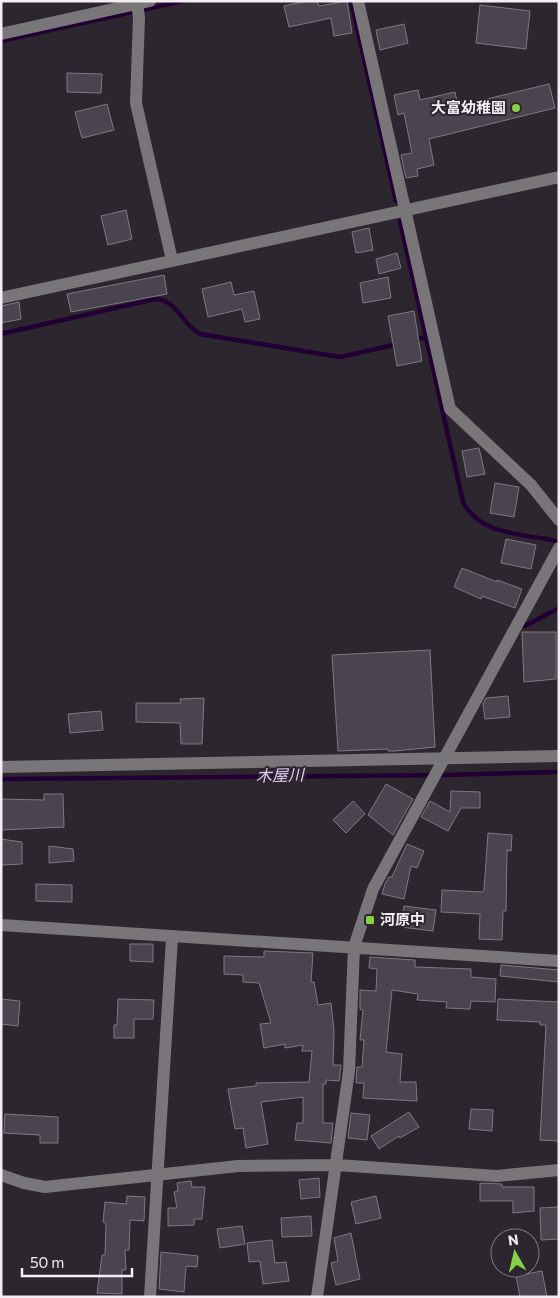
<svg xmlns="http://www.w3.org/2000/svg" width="560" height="1298" font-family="Commissioner,'Noto Sans JP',sans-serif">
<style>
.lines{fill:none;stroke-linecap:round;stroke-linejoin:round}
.stream{stroke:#230033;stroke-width:4.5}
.building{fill:#49444d;stroke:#7e7882}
.minor{stroke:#79767a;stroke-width:12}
.poi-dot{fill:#89cf48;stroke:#2c272f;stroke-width:2}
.labels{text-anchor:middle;stroke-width:4;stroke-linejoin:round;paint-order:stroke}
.poi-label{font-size:15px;font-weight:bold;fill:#f2eef4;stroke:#2c272f;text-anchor:end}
.water-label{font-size:16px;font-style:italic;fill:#e3caf2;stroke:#2c272f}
</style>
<rect width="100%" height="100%" fill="#2c272f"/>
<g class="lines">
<path class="stream" d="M351 1 396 201
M1 41 183 1
M400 221 463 502C479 535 524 534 556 541
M1 334 155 299C178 300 181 324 200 334L340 357 398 344
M415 340 426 337
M525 626 559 608
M1 779 444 775 559 772"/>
</g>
<path class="building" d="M307 1H317L319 6 347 1 352 33 334 36 331 18 289 27 284 6Z
M480 5 530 11 526 49 476 43Z
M404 24 408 43 380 50 376 30Z
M67 73 102 74 101 93 67 92Z
M549 84 555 108 429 139 434 165 417 169 418 176 406 178 401 155 412 153 404 113 398 115 394 95 418 90 420 100 455 92 458 106Z
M107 104 114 130 82 138 75 112Z
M126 210 132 239 108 245 101 216Z
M369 228 373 250 356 253 352 232Z
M397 253 401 268 379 274 376 259Z
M164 275 167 294 71 312 67 294Z
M388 277 391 298 363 303 360 283Z
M231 282 234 295 254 291 260 319 245 322 242 309 208 317 202 289Z
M19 302 21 319 1 323V306Z
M414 311 422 361 397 366 388 316Z
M479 448 485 474 467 477 462 451Z
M495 483 519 487 514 517 490 513Z
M506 539 536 545 531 569 501 563Z
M462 568 497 582V580L522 589 515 608 482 596 481 599 454 587Z
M522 632H556V679L524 682Z
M430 650 435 747 395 751H388V749L338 751 332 655Z
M508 696 510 717 485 719 483 704 486 698Z
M204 698 202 744H181L180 723 136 722V703H181L180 699Z
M101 711 103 730 70 733 68 714Z
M386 784 413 799 393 835 368 815Z
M451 791 480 792V808H461L448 831 421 817 430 801 450 812Z
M44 794H63L64 827 1 830V799L44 800Z
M353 801 365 814 346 833 333 820Z
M488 833 512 835 511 851 507 850 506 911H503L502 940 479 939 480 914 441 912 442 890 482 892 484 890Z
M1 839 22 842V864L1 865Z
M407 844 424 851 417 868 411 866 404 899 382 894 385 884 389 877H392Z
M49 846 73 849 74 861 49 863Z
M36 884 72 885V902L36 901Z
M404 906 436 910 433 931 401 927Z
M130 944H153V962L130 961Z
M264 951 313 953 311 982H314L318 1005 331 1003 334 1031 333 1065H341L339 1081 326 1080V1084H323V1123H333L331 1143 295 1140 297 1123H303V1097L261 1102 268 1144 246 1148 243 1128 235 1129 228 1089 256 1086V1083L309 1082 312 1051H302L303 1045 285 1048V1044L264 1048 260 1024 271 1023 259 983 243 982V975L224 974V956L264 957Z
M370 957 415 960V967L471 969V977L496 979 495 1002 471 1001 470 1009 446 1008 447 1002 417 1000 418 994 392 990 386 1052 402 1054 400 1082H416L417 1101 363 1098 364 1083H356L357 1067H362L364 1040H360L363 1010 360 1009V990L376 991 377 969 369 968Z
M501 965 559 970V982L500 976Z
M1 999 20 1001 18 1026 1 1024Z
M118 999 154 1000 153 1019H134V1038H114V1025H117Z
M498 999 559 1002V1141L540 1140 546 1025H540V1022L497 1020Z
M471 1109 493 1110 492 1131 469 1129Z
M409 1112 419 1127 400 1138 399 1136 379 1149 371 1136Z
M351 1113 370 1115 367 1140 348 1138Z
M5 1114 58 1117V1143H40V1135L4 1133Z
M319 1178 320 1197 301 1199 299 1180Z
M191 1181 192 1187H205L202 1219H194V1225L168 1226V1208H177L174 1192 178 1191 177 1183Z
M480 1183 502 1184V1187H534V1211L513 1213V1201H480Z
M127 1196 145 1197 144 1221 130 1220 129 1250H125L126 1270H122V1294L97 1293 102 1255H105L106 1223 103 1222 105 1202 126 1204Z
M376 1196 381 1218 356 1224 351 1202Z
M559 1207V1239L541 1240 540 1208Z
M311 1216 312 1236 282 1237 281 1218Z
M242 1226 245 1244 220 1248 217 1229Z
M351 1233 360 1279 336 1285 331 1263 338 1261 334 1238Z
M272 1240 275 1263 286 1262 289 1281 263 1284 260 1261 249 1262 247 1243Z
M161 1252 198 1256 197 1267 186 1266 184 1292 159 1289Z
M542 1271 547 1297H520L516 1276Z"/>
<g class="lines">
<path class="minor" d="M358 1 450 409 531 485 559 520
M137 4 139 17 136 103 172 260
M1 34 150 1
M1 298 559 177
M1 767 559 756
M1 925 559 961
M1 1175 24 1183 45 1187 238 1166 337 1165 496 1176 559 1170
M150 1297 172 938
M317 1297 349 1071 354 947 373 889 559 548"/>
</g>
<g class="poi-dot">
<circle cx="516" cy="108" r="5"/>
<rect x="365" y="915" width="10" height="10" rx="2.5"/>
</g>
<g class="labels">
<g class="poi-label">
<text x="506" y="113">大富幼稚園</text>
<text x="380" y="925" text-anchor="start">河原中</text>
</g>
<g class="water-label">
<text transform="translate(280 775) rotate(-1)" y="6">木屋川</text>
</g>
</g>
<rect width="560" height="1298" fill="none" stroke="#f2eef4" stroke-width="5"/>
<g transform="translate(515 1253) rotate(352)"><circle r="24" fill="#2c272f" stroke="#7b777e"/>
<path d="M0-4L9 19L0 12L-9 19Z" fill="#89cf48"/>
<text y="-8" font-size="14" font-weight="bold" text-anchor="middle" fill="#f2eef4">N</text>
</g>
<path d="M22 1268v8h110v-8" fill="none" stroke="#f2eef4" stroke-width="2.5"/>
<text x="30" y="1268" font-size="15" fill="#f2eef4" stroke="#2c272f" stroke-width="4" paint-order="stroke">50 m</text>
</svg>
